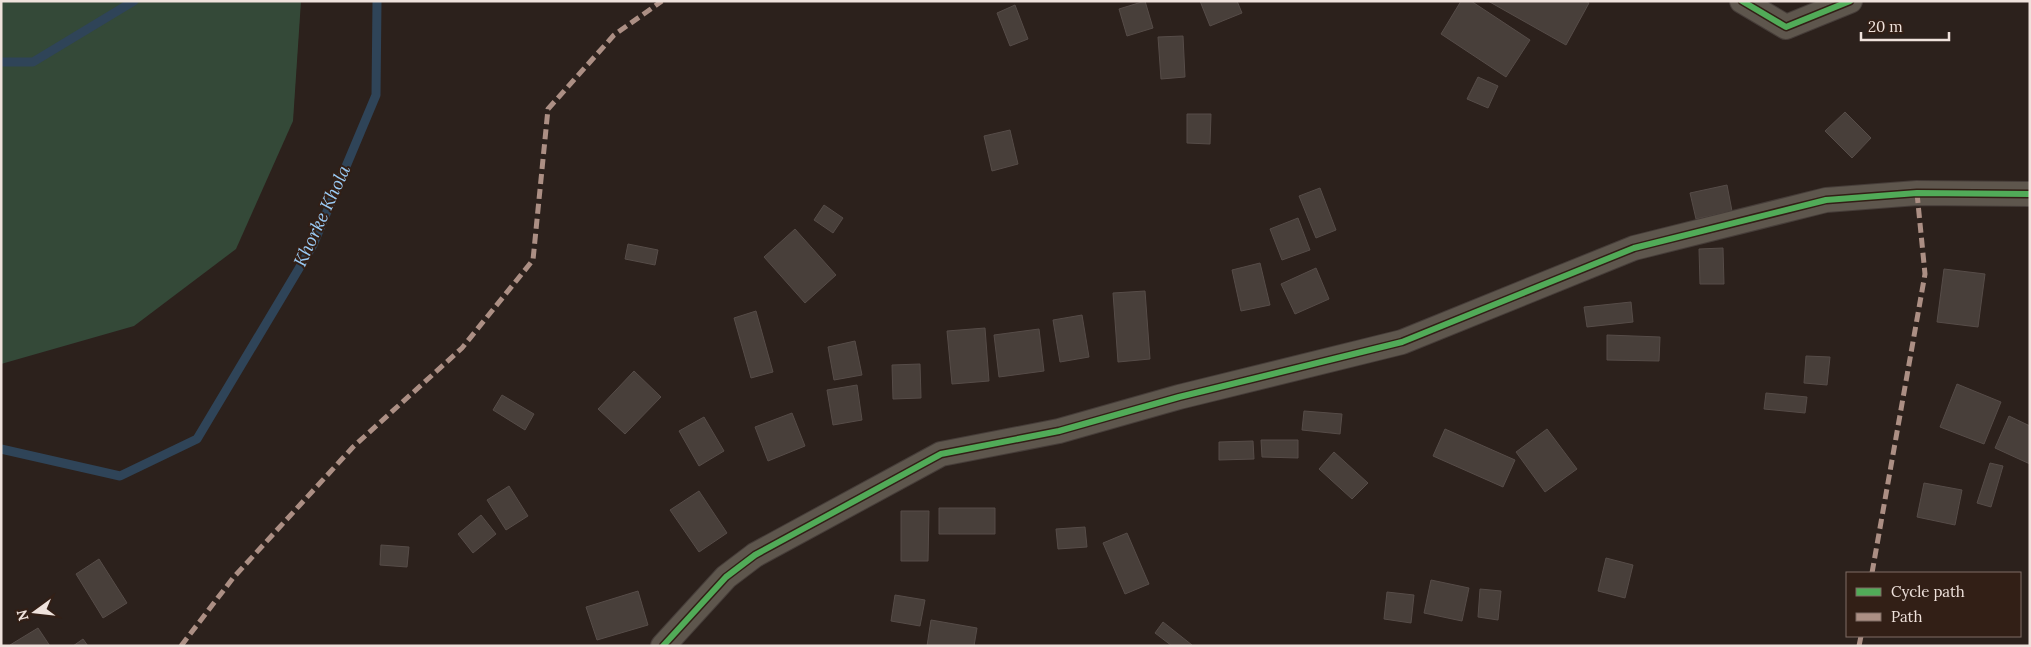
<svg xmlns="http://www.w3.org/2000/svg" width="2031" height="647" font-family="Lora,serif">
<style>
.green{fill:#344938}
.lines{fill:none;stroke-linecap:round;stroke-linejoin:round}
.stream{stroke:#2f4458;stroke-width:9}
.building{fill:#483f3a;stroke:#564c48}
.minor-casing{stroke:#463d39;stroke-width:26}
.minor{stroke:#5e564d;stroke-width:24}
.quiet{stroke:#ac8f84;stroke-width:5;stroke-dasharray:10 5;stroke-linecap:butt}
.cycleway-casing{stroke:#321f16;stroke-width:9}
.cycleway{stroke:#51ab58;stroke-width:6}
.labels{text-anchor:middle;stroke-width:4;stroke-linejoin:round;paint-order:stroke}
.water-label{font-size:18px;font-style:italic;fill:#9acaf4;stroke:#321f16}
</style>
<rect width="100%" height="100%" fill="#2c211c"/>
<path class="green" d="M1 1H301L293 121 236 249 134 326 1 364Z"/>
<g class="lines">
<path class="stream" d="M1 62H33L134 1
M1 449 120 476 197 439 313 245 376 95 377 1"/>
</g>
<path class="building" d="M1145 1 1153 28 1127 36 1119 9Z
M1200 1H1237L1242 13 1210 26Z
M1461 1H1471L1530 40 1506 77 1441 34Z
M1488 1H1585L1589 3 1566 45Z
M1015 5 1028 39 1010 46 997 13Z
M1183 36 1185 77 1161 79 1158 37Z
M1478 77 1498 86 1488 108 1467 99Z
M1845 112 1871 138 1852 158 1825 131Z
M1187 114H1211L1210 144 1187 143Z
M1010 130 1018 164 992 171 984 136Z
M1727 185 1732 211 1696 219 1690 193Z
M1320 188 1336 230 1316 238 1299 196Z
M824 205 843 218 833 233 814 220Z
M1298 218 1310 250 1282 260 1270 229Z
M795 229 836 275 805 303 764 257Z
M628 244 658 250 655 265 625 259Z
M1723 248 1724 284H1700L1699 249Z
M1260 263 1270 305 1241 311 1232 270Z
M1316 268 1329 299 1295 314 1281 284Z
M1944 269 1985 274 1978 327 1937 322Z
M1145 291 1150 359 1118 362 1113 293Z
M1631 302 1633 322 1587 327 1584 307Z
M756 311 773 372 751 378 734 318Z
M1082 315 1089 357 1060 362 1053 320Z
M985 328 989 381 952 384 947 331Z
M1039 329 1044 371 999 377 994 335Z
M1607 335 1660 337 1659 361 1607 360Z
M855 341 862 375 834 380 828 347Z
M1806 356 1830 357 1827 385 1804 383Z
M920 364 921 398 893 399 892 365Z
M634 371 661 397 625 434 598 409Z
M1957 384 2001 402 1984 444 1940 427Z
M857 385 862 420 833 425 827 390Z
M1766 393 1807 397 1805 413 1764 409Z
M502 395 534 414 525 430 493 410Z
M1304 411 1342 414 1340 434 1302 430Z
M792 413 805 446 768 461 755 427Z
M2009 416 2030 426V464L1995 448Z
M704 417 724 451 699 466 679 431Z
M1445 429 1515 460 1503 487 1433 456Z
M1547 429 1577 469 1545 492 1516 452Z
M1261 440H1298V458L1262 457Z
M1253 441 1254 459 1219 460V442Z
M1334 452 1368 483 1352 499 1319 469Z
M1990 463 2003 466 1991 507 1977 503Z
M1924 483 1962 490 1955 525 1917 517Z
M509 486 528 516 506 530 487 500Z
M699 491 727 533 699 552 670 510Z
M939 508H995V534H939Z
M901 511H929L928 561H901Z
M481 515 496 534 473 553 458 534Z
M1085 527 1087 547 1058 549 1056 529Z
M1127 533 1149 584 1125 594 1103 543Z
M381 545 409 547 407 567 380 565Z
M1606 558 1633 565 1625 598 1598 591Z
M99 559 127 603 103 618 76 574Z
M1431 580 1469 588 1462 621 1424 613Z
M1480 589 1501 591 1498 620 1478 617Z
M638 591 648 625 597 640 586 607Z
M1387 592 1414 595 1411 623 1384 619Z
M895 595 925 600 920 626 891 621Z
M931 620 977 628 974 646H927Z
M1163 622 1192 645 1191 646H1172L1155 633Z
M38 628 50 646H10V645Z
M83 639 88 646H73Z"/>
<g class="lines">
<defs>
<path id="minor" d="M1742 1 1786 27 1850 1
M663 646 726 577 755 555 941 454 1059 431 1179 397 1402 342 1634 248 1826 200 1917 193 2030 194"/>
</defs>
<use href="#minor" class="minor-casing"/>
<use href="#minor" class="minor"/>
<path class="quiet" d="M1872 573 1925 274 1917 193
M181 646 233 578 353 447 462 348 533 260 548 109 614 35 662 1
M1859 646 1861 636"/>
<defs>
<path id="cycleway" d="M1742 1 1786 27 1850 1
M663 646 726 577 755 555 941 454 1059 431 1179 397 1402 342 1634 248 1826 200 1917 193 2030 194"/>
</defs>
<use href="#cycleway" class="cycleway-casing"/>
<use href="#cycleway" class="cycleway"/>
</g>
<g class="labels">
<g class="water-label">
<text transform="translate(322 216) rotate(-65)" y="6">Khorke Khola</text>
</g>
</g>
<rect width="2031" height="647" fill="none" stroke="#efe2dc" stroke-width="5"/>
<rect x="1846" y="572" width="175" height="65" fill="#321f16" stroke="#7e6d65"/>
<rect x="1856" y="588" width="25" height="8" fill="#51ab58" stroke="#7e6d65"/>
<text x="1891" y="597" font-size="15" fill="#efe2dc">Cycle path</text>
<rect x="1856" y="613" width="25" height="8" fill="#ac8f84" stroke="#7e6d65"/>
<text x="1891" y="622" font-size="15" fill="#efe2dc">Path</text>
<g transform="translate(35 612) rotate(255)" stroke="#321f16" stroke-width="4" paint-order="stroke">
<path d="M0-4L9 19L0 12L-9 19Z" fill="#efe2dc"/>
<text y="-8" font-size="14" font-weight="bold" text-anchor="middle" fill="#efe2dc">N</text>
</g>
<path d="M1861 32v8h88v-8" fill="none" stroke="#efe2dc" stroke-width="2.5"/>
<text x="1868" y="32" font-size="15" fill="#efe2dc" stroke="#321f16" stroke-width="4" paint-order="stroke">20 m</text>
</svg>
